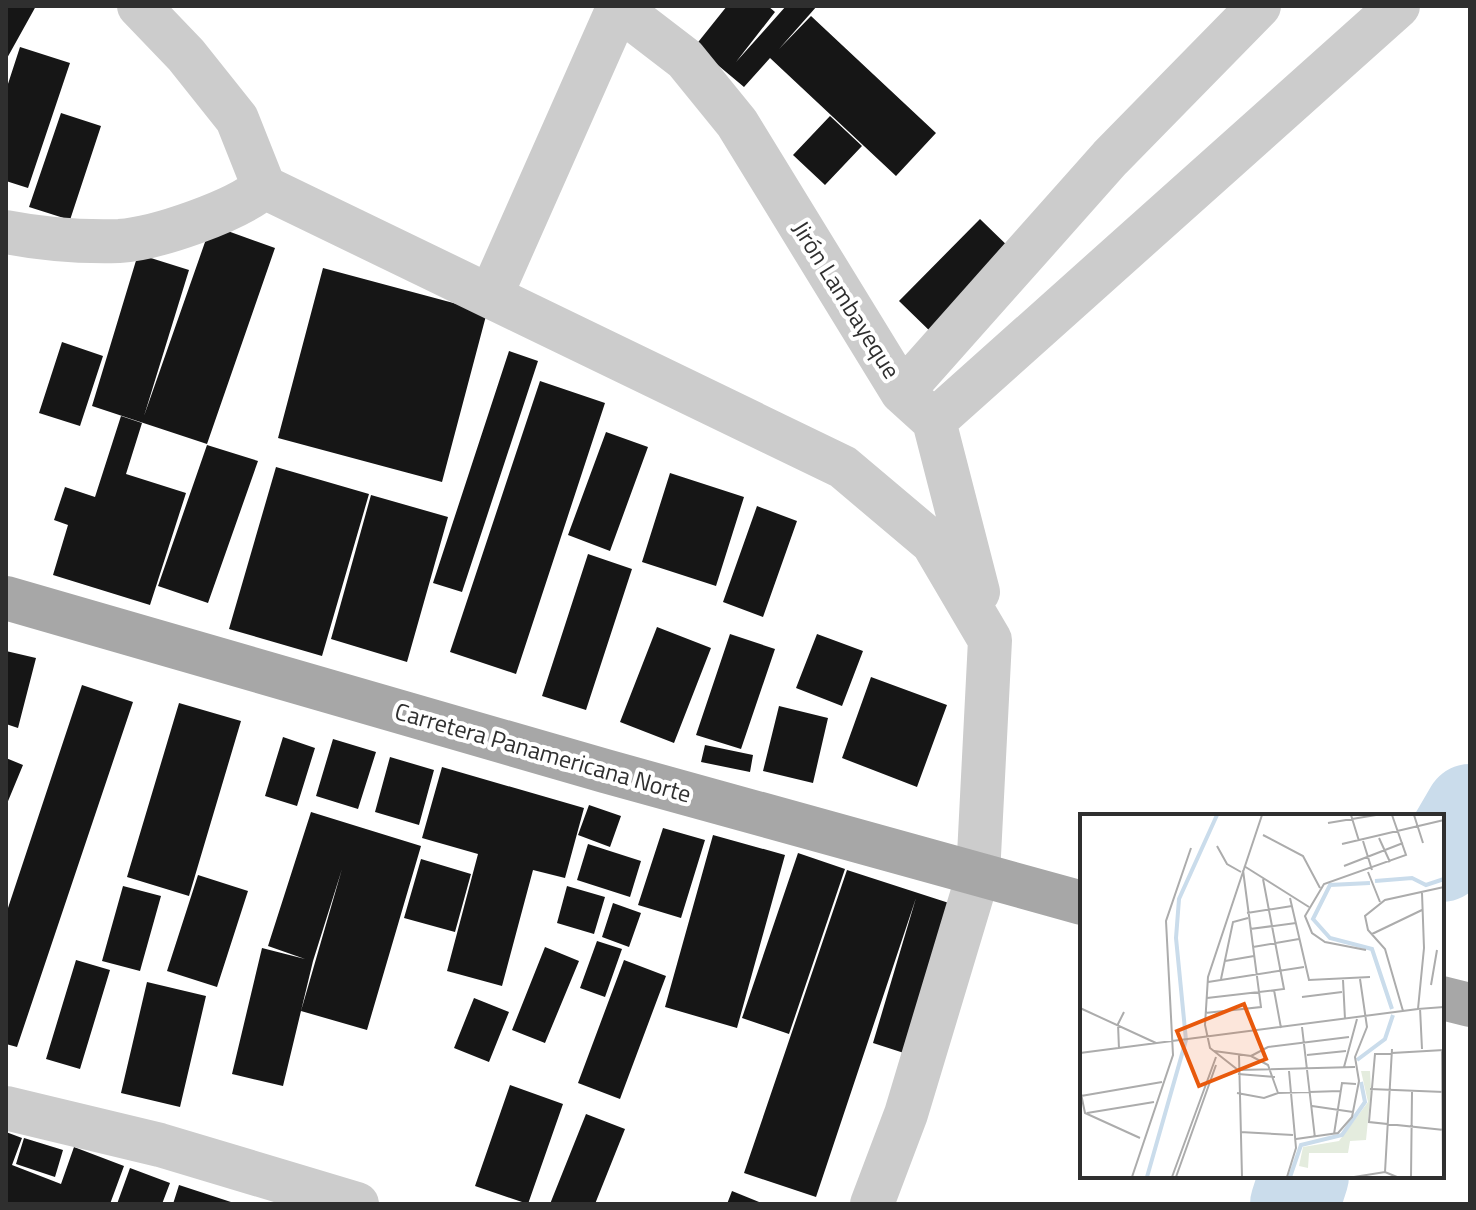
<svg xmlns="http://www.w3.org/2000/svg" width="1476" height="1210" font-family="'Titillium Web',sans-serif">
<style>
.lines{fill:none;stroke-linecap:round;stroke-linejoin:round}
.river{stroke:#cadceb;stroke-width:90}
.building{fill:#161616}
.minor{stroke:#ccc;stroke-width:44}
.major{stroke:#a7a7a7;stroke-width:44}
.labels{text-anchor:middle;stroke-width:8;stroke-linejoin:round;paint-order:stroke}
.street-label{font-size:24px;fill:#2f2f2f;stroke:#fff}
.inset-river{fill:none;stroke:#cadceb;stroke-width:4}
.inset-road{fill:none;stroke:#acacac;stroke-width:2}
.view{fill:#e8590c;fill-opacity:0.15;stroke:#e8590c;stroke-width:4}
.inset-edge{fill:none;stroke:#2f2f2f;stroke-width:4}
</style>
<rect width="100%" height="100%" fill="#fff"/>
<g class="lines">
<path class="river" d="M1442 857 1470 809
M1295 1204 1304 1176"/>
</g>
<path class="building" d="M6 6H36L6 60Z
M727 6H768L775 12 736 62 786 6H817L779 49 811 16 936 133 896 176 770 58 744 87 695 46Z
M20 47 70 63 28 188 6 181V90Z
M61 113 101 126 70 220 29 207Z
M830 116 862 146 825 185 793 155Z
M980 219 1016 254 936 337 899 301Z
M211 225 275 248 207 444 92 406 138 254 189 270 144 416Z
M323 268 487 312 442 482 278 438Z
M62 342 103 356 80 426 39 413Z
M509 351 538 361 462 592 433 583Z
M540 381 605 403 516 674 450 652Z
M121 416 142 423 126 474 186 493 150 605 53 575 68 525 54 520 65 487 95 497Z
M606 432 648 447 610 551 568 535Z
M207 445 258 461 208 603 158 586Z
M276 467 369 494 322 656 229 629Z
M670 473 744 497 716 586 642 562Z
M371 495 448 517 407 662 331 639Z
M757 506 797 521 763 617 723 602Z
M588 554 632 569 586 710 542 696Z
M657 627 711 648 674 743 620 722Z
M730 634 775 649 741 749 696 735Z
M817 634 863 651 842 706 796 688Z
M6 651 36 658 18 728 6 724Z
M871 677 947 705 917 787 842 758Z
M82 685 133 702 17 1047 6 1044V914Z
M179 703 241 721 189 896 127 877Z
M779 706 828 718 813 783 763 771Z
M283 737 315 748 297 806 265 796Z
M333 739 376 752 358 809 316 796Z
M705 745 753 755 750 772 701 762Z
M390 757 434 770 419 825 375 812Z
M6 758 23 765 6 806Z
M442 767 584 808 565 878 533 870 502 986 447 971 478 854 422 838Z
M589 805 621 816 610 847 578 835Z
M311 812 421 846 367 1030 301 1011 342 869 313 961 283 1086 232 1074 262 948 305 959 268 946Z
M663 828 705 840 681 918 638 905Z
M713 835 785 855 737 1028 665 1007Z
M588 844 641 861 630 897 577 880Z
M798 853 845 869 789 1034 742 1018Z
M421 859 471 874 455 932 404 918Z
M847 870 952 904 907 1054 873 1043 916 898 816 1197 744 1173Z
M198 875 248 891 217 987 167 971Z
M123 886 161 896 140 971 102 961Z
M567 886 605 897 594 934 557 923Z
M613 903 641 913 629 947 602 937Z
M597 941 622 949 605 997 580 988Z
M545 947 579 961 545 1043 512 1030Z
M76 960 110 970 80 1069 46 1059Z
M624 960 666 976 620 1099 578 1083Z
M147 982 206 996 180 1107 121 1093Z
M474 998 509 1012 489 1062 454 1048Z
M510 1085 563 1104 528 1204 475 1186Z
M586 1114 625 1129 595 1204H550Z
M6 1132 22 1138 12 1165 61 1184 74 1147 124 1166 110 1204H6Z
M24 1138 63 1150 55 1177 16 1164Z
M130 1168 170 1183 162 1204H117Z
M179 1185 234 1203V1204H173Z
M732 1191 764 1204H727Z"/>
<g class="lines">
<path class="minor" d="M139 6 186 55 237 119 264 187 843 467 933 543 990 640 978 875 906 1114 872 1204
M616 6 685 59 737 123 902 392 934 421 978 592
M6 232C42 239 82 242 119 241 155 239 237 211 264 187
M491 295 619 6
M902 392 1110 158 1259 6
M934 421 1398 6
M6 1108 160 1145 357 1204"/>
<path class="major" d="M6 598 605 771 1082 903
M1442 998 1470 1005"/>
</g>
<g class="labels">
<g class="street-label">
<text transform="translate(846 300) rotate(58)" y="8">Jirón Lambayeque</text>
<text transform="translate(543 753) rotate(16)" y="8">Carretera Panamericana Norte</text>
</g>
</g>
<g transform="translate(1080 814)">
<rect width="364" height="364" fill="#fff"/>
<path d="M281 257H290L291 276 286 326 270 327 268 339H229L228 354 219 352 223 333 259 327 288 288Z" fill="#e4ecde"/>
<path class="inset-river" d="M295 67 332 64 346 71 364 65M290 69 250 71 233 105 250 124 292 135 312 195M277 246 305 225 313 201M67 363 106 226 96 124 99 85 137 1M210 363 221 331 262 321 285 288 281 268"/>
<path class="inset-road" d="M182 1 128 163 125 211 130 234 158 256 275 253M271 1 279 27M334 1 343 29M248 9 296 1M183 21 223 42 240 74M299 24 310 48M283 27 292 56M262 30 364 6M137 32 147 50 161 58M164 52 229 93M264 52 323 29M288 58 300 88M342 79 344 134 338 195 364 193M210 84 229 166 290 163M167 99 212 92M170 115 216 109M292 120 342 96M173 133 219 125M286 136 245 128 232 119 225 102 244 70 326 41 312 1M145 147 174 142M141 165 153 108 168 104M263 166 265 205M128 168 224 153M351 171 357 136M194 176 201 214M222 183 262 178M127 184 204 175 183 65M0 194 76 229M340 194 342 235M323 197 305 135 288 116 285 102 305 86 364 73M125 199 181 193 163 56M222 213 235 324M39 235 38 210 44 198M362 236 363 363M364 236 295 240 289 308 364 316M134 237 171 242 188 251 198 279M0 239 338 195M159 241 162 363M227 241 266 237M171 242 188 233 269 223M264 253 277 205M158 260 195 263M0 275 5 299 60 324M290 275 364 278M157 279 184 284 198 279M198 279 260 277M1 282 82 268M232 292 273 298M7 299 74 288M160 318 213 321M254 320 262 269 276 270M216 325 258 319 272 303 279 267 275 243 287 213 280 165M305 358 312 235M52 363 93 241 86 107 111 34M92 363 136 243M96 363 136 251M207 363 216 334 209 257M274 363 305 358 317 363M331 363 332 278"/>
<path class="view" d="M164 190 186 245 119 272 97 217Z"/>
<rect width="364" height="364" class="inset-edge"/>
</g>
<rect width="1476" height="1210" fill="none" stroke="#2f2f2f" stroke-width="16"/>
</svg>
